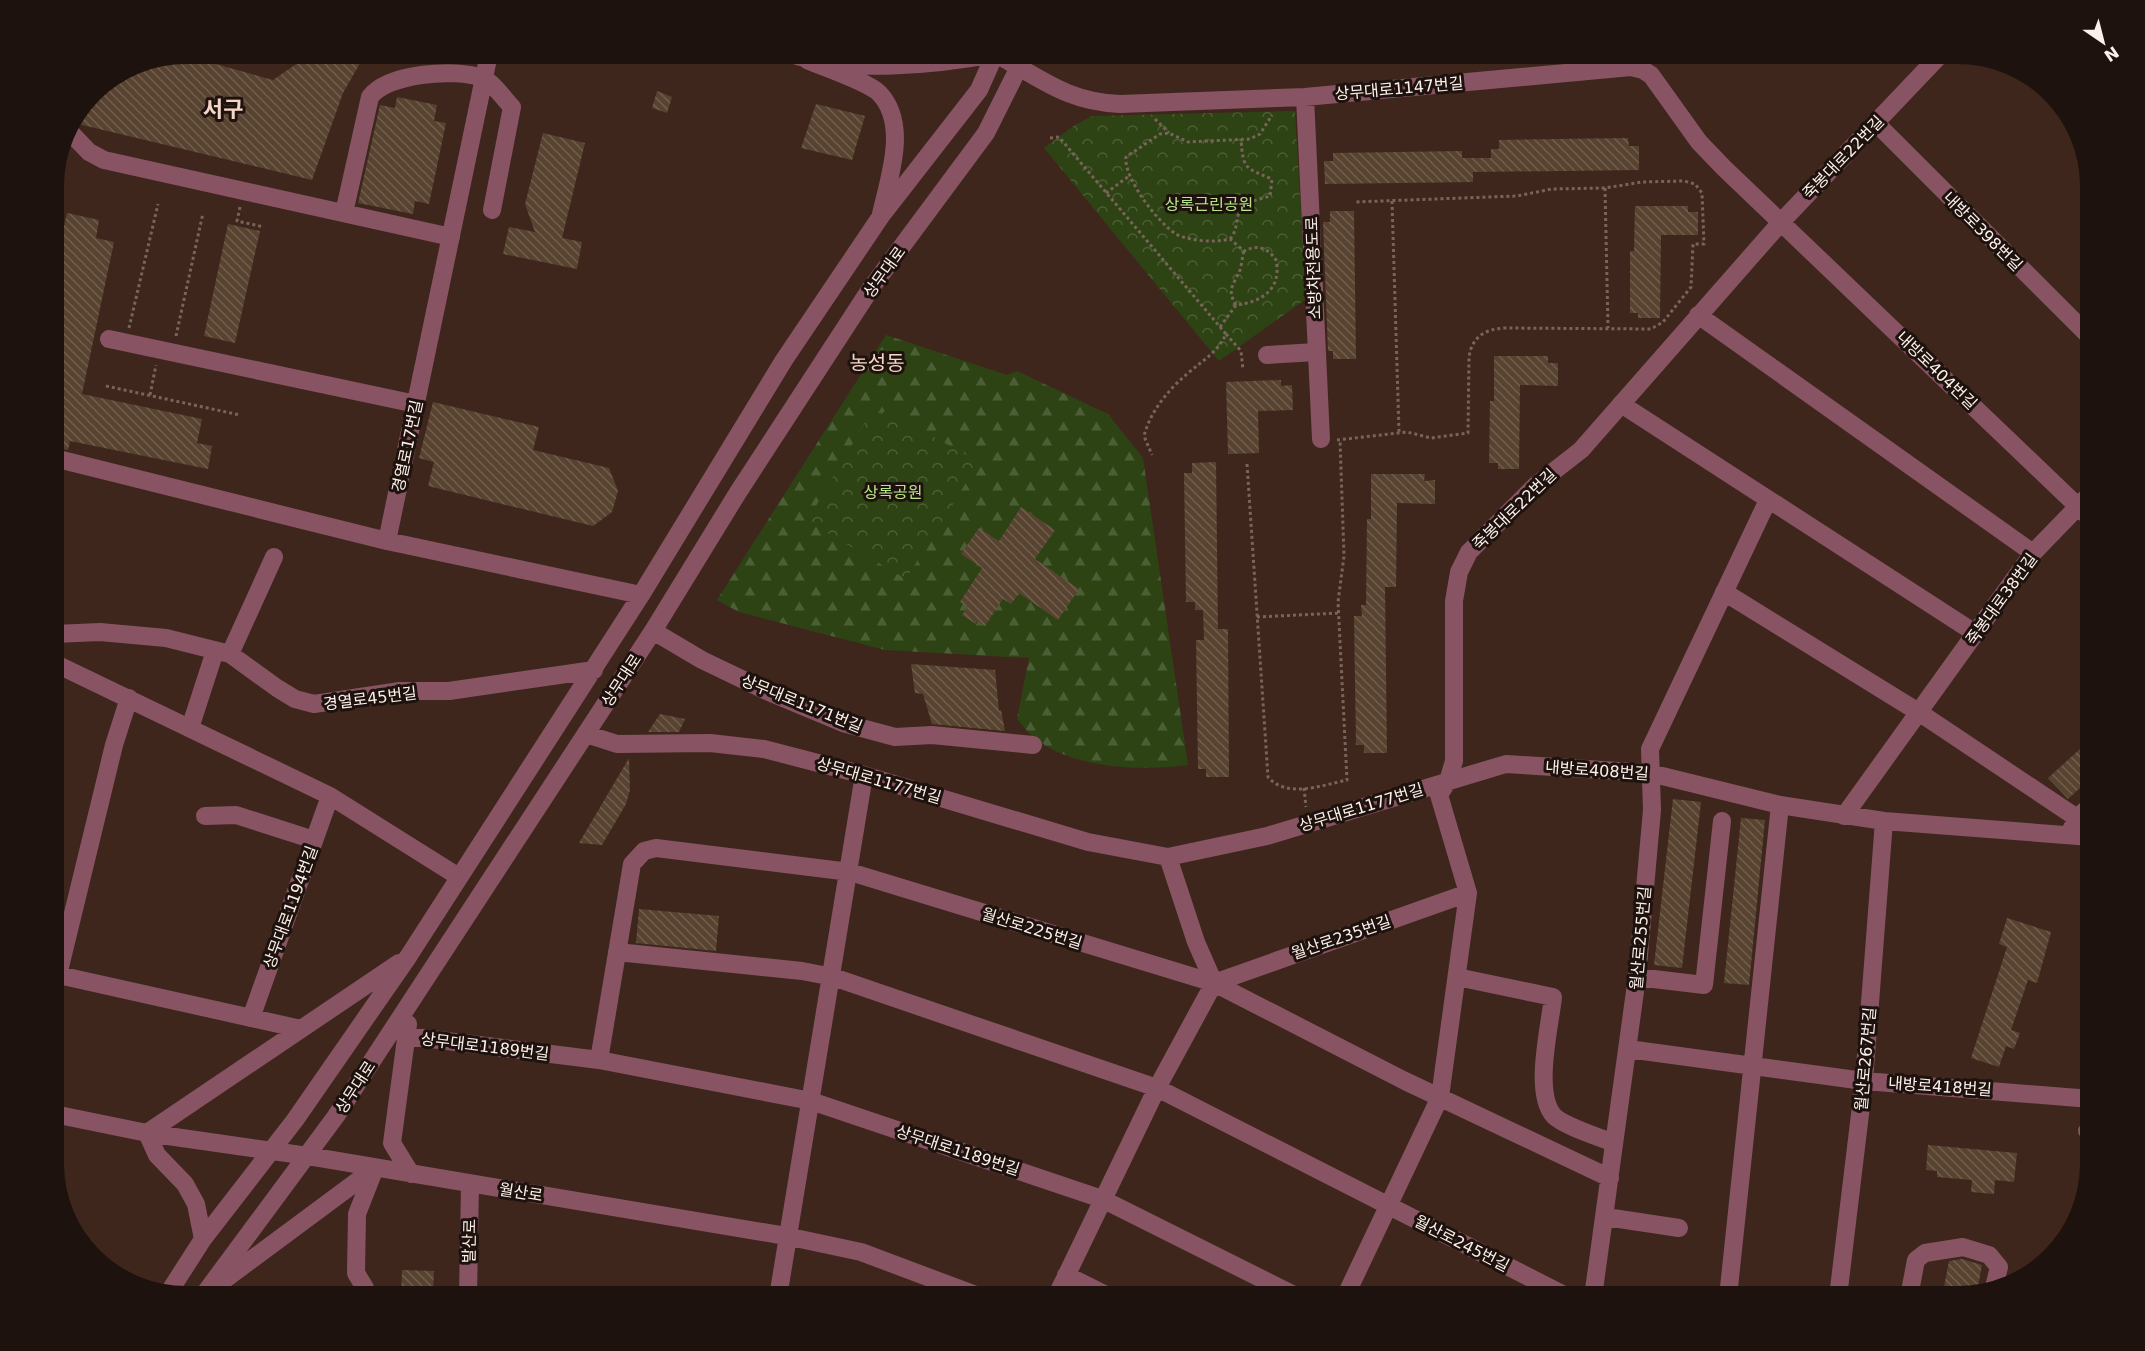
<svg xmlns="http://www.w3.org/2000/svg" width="2145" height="1351" font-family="'DejaVu Sans','Noto Sans KR',sans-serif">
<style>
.forest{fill:url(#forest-firs)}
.park{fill:url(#park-crowns)}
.building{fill:url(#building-back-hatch)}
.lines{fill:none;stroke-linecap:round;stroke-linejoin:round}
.path{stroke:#79645b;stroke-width:3;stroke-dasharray:3 3;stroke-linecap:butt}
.minor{stroke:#885463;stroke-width:18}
.labels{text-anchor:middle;stroke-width:6;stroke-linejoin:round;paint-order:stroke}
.street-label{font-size:16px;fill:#fdf0ea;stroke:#1d120d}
.park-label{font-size:16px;fill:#b8e688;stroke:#1d120d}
.quarter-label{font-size:20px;fill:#f5d5c7;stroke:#1d120d}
.district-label{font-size:22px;font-weight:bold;fill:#f5d5c7;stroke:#1d120d}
</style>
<defs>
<pattern id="forest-firs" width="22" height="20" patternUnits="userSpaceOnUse" patternTransform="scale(1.5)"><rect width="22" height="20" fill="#2d4313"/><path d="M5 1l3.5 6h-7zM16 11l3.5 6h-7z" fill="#4c5e36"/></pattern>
<pattern id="park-crowns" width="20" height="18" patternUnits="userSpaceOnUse" patternTransform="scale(1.5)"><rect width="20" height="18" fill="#2d4313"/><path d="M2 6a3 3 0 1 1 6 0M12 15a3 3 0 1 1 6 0" fill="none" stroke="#4c5e36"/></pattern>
<pattern id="building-back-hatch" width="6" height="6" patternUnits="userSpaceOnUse" patternTransform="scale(1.5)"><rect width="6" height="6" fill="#574330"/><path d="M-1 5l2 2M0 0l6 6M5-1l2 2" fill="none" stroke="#705e4e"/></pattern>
</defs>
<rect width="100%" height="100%" fill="#3e261c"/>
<path class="forest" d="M886 335 1007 375 1017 371 1108 414 1143 458 1188 765C1144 771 1078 769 1040 742 1031 737 1024 727 1017 719L1029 658 885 650 739 612 717 600Z"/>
<path class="park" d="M1295 111 1306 299 1219 361 1044 148 1075 125 1092 116Z
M887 411 979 462 906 579 807 521 869 416Z"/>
<path class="building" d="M311 54H344L363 58 343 93 312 180 78 124 73 120 93 93 136 64 183 55 273 80Z
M657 91 672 97 667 113 652 108Z
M397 97 437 105 434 121 446 123 429 204 415 201 413 214 358 203 380 105 395 108Z
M816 104 865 116 852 160 801 148Z
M543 133 585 143 562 238 582 242 577 269 503 254 509 227 535 232 525 204Z
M1628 138 1629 146H1639V170L1473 172V182L1325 184 1324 161H1333V153L1462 151V158H1491V149H1499V140Z
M1635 206H1688V212H1698V235H1661L1660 318H1638V313H1630V251H1634Z
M1330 211H1354L1356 359H1333V351H1328L1323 222H1330Z
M67 213 99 220 96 238 114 242 82 394 202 419 197 443 212 446 208 469 70 441 68 450 54 447V273Z
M228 224 260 231 235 343 204 336Z
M1494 356H1548V363H1558V386L1520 385 1519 469H1498V463H1489L1490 401H1494Z
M1281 380V386L1292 385 1293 410 1258 411 1259 453 1228 454 1226 382Z
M433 402 539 427 533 450 609 468 618 491 612 512 593 526 428 486 434 462 419 458Z
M1216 462 1218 629H1228L1229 777H1206V769H1198L1196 640H1204L1203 610H1195V602H1186L1184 473H1192V463Z
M1371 474H1425L1424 481 1435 480V504L1397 503 1396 587H1385L1387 753H1364V745H1356L1354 616H1362L1361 605H1366L1367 519H1371Z
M1021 507 1055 530 1035 559 1079 589 1058 620 1019 593 1011 604 1003 599 985 626 977 621 976 624 962 615 968 607 960 602 982 568 961 554 979 528 999 541Z
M911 664 995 670 999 711 1001 710 1005 731 932 724 923 694 915 693Z
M660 714 685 719 679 732H648Z
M2091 739V778L2068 799 2048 778Z
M629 758 630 790 626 804 602 845 579 843Z
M1673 799 1701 802 1682 968 1654 965Z
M1741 818 1765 820 1749 985 1724 983Z
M639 909 719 916 716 951 636 943Z
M2007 918 2051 932 2037 983 2028 980 2011 1030 2020 1033 2014 1049 2006 1046 1999 1067 1971 1058 2007 947 1999 944Z
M1928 1145 2017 1153 2014 1182 1995 1180 1994 1194 1971 1192 1972 1180 1937 1177V1171L1926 1170Z
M1962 1259 1982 1265 1977 1292 1959 1297H1942L1949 1261Z
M402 1270 434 1271 433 1297H401Z"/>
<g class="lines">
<path class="path" d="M1155 119 1169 133
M1050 138 1059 137 1226 334C1217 353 1203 360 1187 374 1168 390 1150 412 1144 436L1152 455
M1605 188 1608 328
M1106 193 1129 176
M1392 201 1399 432
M240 207 237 221 264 227
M1230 239C1239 229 1235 215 1242 207 1248 201 1261 199 1270 196L1272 179C1245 168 1243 169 1241 139
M1236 305C1226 289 1234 285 1240 270 1242 264 1242 257 1244 251
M1220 327 1236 305C1262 302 1282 289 1276 260 1268 248 1258 244 1244 251L1230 239C1215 243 1189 241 1176 234 1158 223 1123 177 1126 157L1160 134 1169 133 1188 142 1250 139 1260 134 1272 115
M129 328 158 204
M1226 334 1241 351 1243 370
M176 336 203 213
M106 386 240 415
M150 395 156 365
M1337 440 1407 432 1431 438 1468 433 1469 357C1472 336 1486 329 1505 328L1651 329 1663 322 1691 287 1693 244H1704L1702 193 1695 184 1684 181 1642 182 1605 188 1552 189 1517 196 1354 202
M1247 464 1268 777C1287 799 1323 785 1347 780L1338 602 1344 556 1340 440
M1257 617 1339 613
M1304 788 1306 807"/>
<path class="minor" d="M791 54C848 74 936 65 995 54
M996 54C1040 78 1067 102 1120 104L1305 97 1631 67 1643 70 1651 75 1699 142 1724 168 2091 519
M807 60C823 67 868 82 879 93 909 124 889 178 881 214
M1305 97 1321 439
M1876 123 2091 338
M67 129 89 152 104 160 451 237
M344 213 370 97C388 73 456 68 482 78 493 82 504 99 512 107L492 210
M1698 315 2033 553
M109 339 416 404
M1267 355 1316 352
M1621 404 1975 633
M54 458 387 541 489 54
M387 541 641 595
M1724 592 1920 713 2077 818 2069 834
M653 631 702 660 771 693 843 723 895 737 932 735 1033 745
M54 634 100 632 166 638 230 654 277 688 295 699 314 704 400 691H449L594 670
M230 654 274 557
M54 663 330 796 459 877
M190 728 215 651
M586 734 617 744 710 743 764 749 864 775 1088 842 1168 857 1267 836 1506 764 1650 773 1780 805 1884 821 2091 837
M205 816 236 815 314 840
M1844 816 2033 553 2091 493
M2077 818 2091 805
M1168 857 1196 942 1214 983
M617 952 802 971 833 977 1157 1088 1568 1297
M54 974 301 1029
M58 975 114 745 129 698
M1457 977 1553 997C1550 1026 1533 1093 1554 1116 1564 1126 1599 1137 1614 1143
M1637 977 1704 985 1722 821
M251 1018 330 796
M408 1024 392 1143 411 1174
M407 1036 599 1060 811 1101 1102 1199 1298 1297
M1628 1049 1864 1081 2091 1099
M599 1060 632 864 644 851 656 848 850 872 1214 983 1405 1081 1610 1178
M54 1114 147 1133 308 1156 786 1236 861 1252 981 1297
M2087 1131H2091
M1606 1217 1679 1228
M203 1239 196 1204 185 1184 157 1155 147 1133 399 963
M1066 1275 1110 1297
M220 1283 375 1168
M169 1292 203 1239 295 1120 408 957 641 595 784 360 881 216 979 90 995 54
M202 1297 336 1116 653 631 737 494 871 288 986 133 1019 67 1022 54
M365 1297V1288L356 1273 357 1214 375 1168
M468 1297 470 1184
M778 1297 864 775
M1056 1297 1157 1088 1214 983 1468 893
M1345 1297 1440 1097 1468 893 1439 795 1448 781 1454 761V601L1459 572 1469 552 1536 485 1581 450 1782 221 1941 54
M1593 1297 1637 977 1652 810 1650 749 1768 500
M1728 1297 1780 805
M1838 1297 1864 1081 1884 821
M1909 1297 1916 1260 1925 1253 1963 1247 1989 1255 1999 1267 1994 1287"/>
</g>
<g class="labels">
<g class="street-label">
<text transform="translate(1399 88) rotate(-5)" y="6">상무대로1147번길</text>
<text transform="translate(1843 157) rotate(-46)" y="6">죽봉대로22번길</text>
<text transform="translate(1983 231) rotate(45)" y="6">내방로398번길</text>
<text transform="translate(1313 268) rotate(-92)" y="6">소방차전용도로</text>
<text transform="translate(884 272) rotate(-54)" y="6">상무대로</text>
<text transform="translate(1937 370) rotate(44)" y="6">내방로404번길</text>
<text transform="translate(407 446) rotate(-78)" y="6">경열로17번길</text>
<text transform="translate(1514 509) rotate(-44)" y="6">죽봉대로22번길</text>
<text transform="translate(2001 599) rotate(-54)" y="6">죽봉대로38번길</text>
<text transform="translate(621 680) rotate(-57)" y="6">상무대로</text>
<text transform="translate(370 698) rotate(-7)" y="6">경열로45번길</text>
<text transform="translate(802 703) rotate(22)" y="6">상무대로1171번길</text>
<text transform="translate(1597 770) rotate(4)" y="6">내방로408번길</text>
<text transform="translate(879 780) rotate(16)" y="6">상무대로1177번길</text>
<text transform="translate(1361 807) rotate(-17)" y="6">상무대로1177번길</text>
<text transform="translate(290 907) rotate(-70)" y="6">상무대로1194번길</text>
<text transform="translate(1032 928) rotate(17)" y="6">월산로225번길</text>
<text transform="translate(1341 937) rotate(-19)" y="6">월산로235번길</text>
<text transform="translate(1640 938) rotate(-85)" y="6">월산로255번길</text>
<text transform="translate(485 1046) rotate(7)" y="6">상무대로1189번길</text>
<text transform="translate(1865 1059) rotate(-85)" y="6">월산로267번길</text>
<text transform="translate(1940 1086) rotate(4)" y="6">내방로418번길</text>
<text transform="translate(355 1087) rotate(-57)" y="6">상무대로</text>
<text transform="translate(958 1150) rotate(18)" y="6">상무대로1189번길</text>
<text transform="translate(521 1192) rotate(9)" y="6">월산로</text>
<text transform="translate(469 1241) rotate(-89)" y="6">발산로</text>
<text transform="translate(1462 1243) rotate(27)" y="6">월산로245번길</text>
</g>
<g class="park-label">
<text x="1209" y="210">상록근린공원</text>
<text x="893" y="498">상록공원</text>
</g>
<g class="quarter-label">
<text x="877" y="370">농성동</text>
</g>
<g class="district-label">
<text x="223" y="117">서구</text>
</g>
</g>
<path d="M0 0H2145V1351H0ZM186 64H1958A122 122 0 0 1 2080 186V1164A122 122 0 0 1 1958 1286H186A122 122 0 0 1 64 1164V186A122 122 0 0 1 186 64Z" fill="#1d120d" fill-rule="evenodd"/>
<g transform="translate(2103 42) rotate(145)" stroke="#1d120d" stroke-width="4.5" paint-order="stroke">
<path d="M0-4.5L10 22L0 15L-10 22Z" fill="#fdf0ea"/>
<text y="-9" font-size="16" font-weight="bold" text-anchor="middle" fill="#fdf0ea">N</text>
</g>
</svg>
